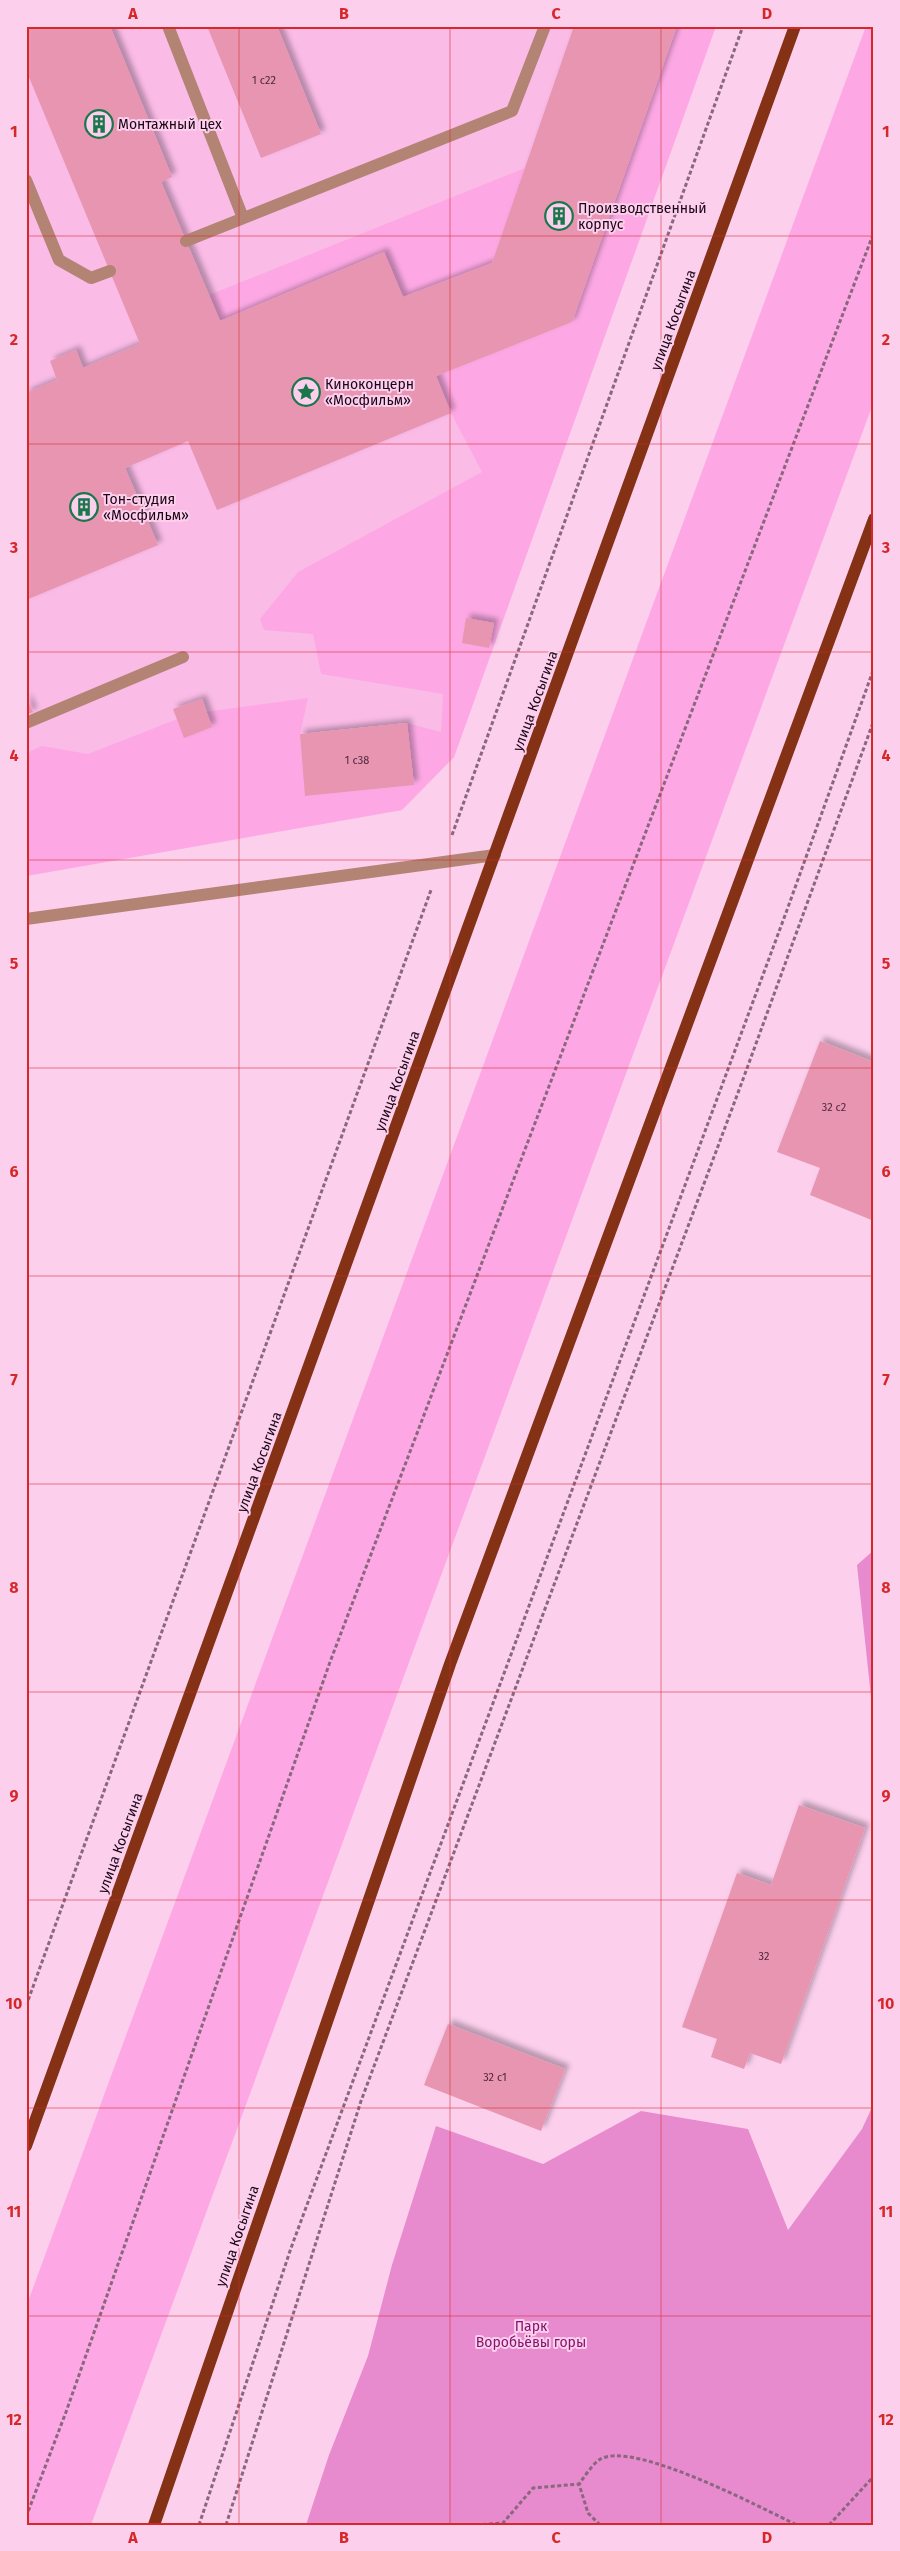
<svg xmlns="http://www.w3.org/2000/svg" width="900" height="2551" font-family="'Fira Sans',sans-serif">
<style>
.built{fill:#fabbe7}
.green{fill:#fda8e4}
.forest{fill:#e88ace}
.building{fill:#e795b1;filter:url(#shadow)}
.lines{fill:none;stroke-linecap:round;stroke-linejoin:round}
.path{stroke:#89677f;stroke-width:3;stroke-dasharray:4 2.5;stroke-linecap:butt}
.service{stroke:#b38374;stroke-width:12}
.primary{stroke:#843116;stroke-width:12}
.grid{fill:none;stroke:#d62828;stroke-width:1;stroke-opacity:0.55}
.labels{text-anchor:middle;stroke-width:4;stroke-linejoin:round;paint-order:stroke}
.number-label{font-size:11px;fill:#4e283c}
.poi-label{font-size:14px;fill:#1b0415;stroke:#fccfed;text-anchor:start}
.street-label{font-size:14px;fill:#1b0415;stroke:#fccfed}
.park-label{font-size:14px;fill:#84136e;stroke:#fccfed}
.neatline{fill:none;stroke:#d62828;stroke-width:2}
.grid-label{font-size:16px;text-anchor:middle;font-weight:bold;fill:#d62828}
</style>
<defs>
<filter id="shadow"><feDropShadow dx="4.5" dy="-4.5" stdDeviation="2.5" flood-color="#0004"/></filter>
</defs>
<rect width="100%" height="100%" fill="#fccfed"/>
<path class="built" d="M26 26H716L454 757 402 810 26 876Z"/>
<path class="green" d="M677 26H716L454 757 402 810 26 876V753L42 746 88 754 190 714 308 698 300 734 306 796 413 785 407 723 441 732 443 694 321 674 313 634 264 630 260 619 298 572 482 472 451 413 436 376 572 322Z
M866 26H874V401L91 2525H26V2307Z
M525 168 492 263 403 297 384 252 220 321 209 295Z"/>
<path class="forest" d="M874 1550V1703L871 1697 857 1565Z
M874 2103V2525H306L329 2455 368 2356 392 2265 436 2126 543 2164 641 2111 748 2129 788 2230 862 2129Z"/>
<path class="building" d="M26 26H110L172 177 161 182 220 321 384 252 403 297 492 263 574 26H677L572 322 436 376 451 413 217 510 188 441 125 468 158 545 26 600V393L57 380 50 361 76 350 83 368 140 344 26 70Z
M207 26H277L321 134 261 158Z
M466 618 494 623 489 648 462 643Z
M26 697 33 712 26 715Z
M202 699 212 727 184 738 173 709Z
M407 723 414 785 305 796 300 734Z
M820 1041 874 1062V1221L810 1195 820 1168 777 1152Z
M799 1805 865 1828 781 2064 750 2053 744 2069 711 2057 717 2039 682 2027 737 1873 771 1885Z
M448 2024 565 2069 541 2131 424 2085Z"/>
<g class="lines">
<path class="path" d="M452 835 743 26
M26 2006 431 890
M26 2517 66 2412 330 1662 874 232
M199 2525 291 2248 787 910 874 668
M226 2525 361 2101 742 1082 874 720
M476 2525 503 2523 533 2488 579 2484
M600 2525 588 2513 579 2484C585 2476 591 2466 599 2460 630 2438 763 2509 797 2525
M829 2525 874 2476"/>
<path class="service" d="M168 26 243 218
M26 180 59 260 91 278 110 271
M186 241 512 111 545 26
M26 723 183 657
M26 919 495 855"/>
<path class="primary" d="M26 2146 795 26
M154 2525 450 1664 874 519"/>
</g>
<path class="grid" d="M239 26V2525M450 26V2525M661 26V2525M26 236H874M26 444H874M26 652H874M26 860H874M26 1068H874M26 1276H874M26 1484H874M26 1692H874M26 1900H874M26 2108H874M26 2316H874"/>
<defs>
<symbol id="building-ring" viewBox="-11 -11 22 22"><circle r="9.5" fill="#fccfed" stroke="#1a774c" stroke-width="1.5"/><path d="M-4-6H4V6H1V3H-1V6H-4ZM-2.5-4.3h1.7v1.8h-1.7ZM.8-4.3h1.7v1.8H.8ZM-2.5-1h1.7V.8h-1.7ZM.8-1h1.7V.8H.8Z" fill="#1a774c"/></symbol>
<symbol id="sight-ring" viewBox="-11 -11 22 22"><circle r="9.5" fill="#fccfed" stroke="#1a774c" stroke-width="1.5"/><path d="M0-6L1.8-2.2L6-1.7L2.9 1.2L3.7 5.4L0 3.3L-3.7 5.4L-2.9 1.2L-6-1.7L-1.8-2.2Z" fill="#1a774c"/></symbol>
</defs>
<g fill-rule="evenodd">
<use href="#building-ring" x="83" y="108" width="32" height="32"/>
<use href="#building-ring" x="543" y="200" width="32" height="32"/>
<use href="#sight-ring" x="290" y="376" width="32" height="32"/>
<use href="#building-ring" x="68" y="491" width="32" height="32"/>
</g>
<g class="labels">
<g class="number-label">
<text x="264" y="84">1 с22</text>
<text x="357" y="764">1 с38</text>
<text x="834" y="1111">32 с2</text>
<text x="764" y="1960">32</text>
<text x="495" y="2081">32 с1</text>
</g>
<g class="poi-label">
<text x="118" y="129">Монтажный цех</text>
<text x="578" y="213">Производственный<tspan x="578" dy="16">корпус</tspan></text>
<text x="325" y="389">Киноконцерн<tspan x="325" dy="16">«Мосфильм»</tspan></text>
<text x="103" y="504">Тон-студия<tspan x="103" dy="16">«Мосфильм»</tspan></text>
</g>
<g class="street-label">
<text transform="translate(673 320) rotate(-70)" y="5">улица Косыгина</text>
<text transform="translate(535 701) rotate(-70)" y="5">улица Косыгина</text>
<text transform="translate(397 1081) rotate(-70)" y="5">улица Косыгина</text>
<text transform="translate(259 1462) rotate(-70)" y="5">улица Косыгина</text>
<text transform="translate(120 1843) rotate(-70)" y="5">улица Косыгина</text>
<text transform="translate(237 2236) rotate(-71)" y="5">улица Косыгина</text>
</g>
<g class="park-label">
<text x="531" y="2331">Парк<tspan x="531" dy="16">Воробьёвы горы</tspan></text>
</g>
</g>
<rect width="900" height="2551" fill="none" stroke="#fccfed" stroke-width="55"/>
<rect x="28" y="28" width="844" height="2496" class="neatline"/>
<g class="grid-label">
<text x="133" y="19">A</text>
<text x="344" y="19">B</text>
<text x="556" y="19">C</text>
<text x="767" y="19">D</text>
<text x="14" y="137">1</text>
<text x="886" y="137">1</text>
<text x="14" y="345">2</text>
<text x="886" y="345">2</text>
<text x="14" y="553">3</text>
<text x="886" y="553">3</text>
<text x="14" y="761">4</text>
<text x="886" y="761">4</text>
<text x="14" y="969">5</text>
<text x="886" y="969">5</text>
<text x="14" y="1177">6</text>
<text x="886" y="1177">6</text>
<text x="14" y="1385">7</text>
<text x="886" y="1385">7</text>
<text x="14" y="1593">8</text>
<text x="886" y="1593">8</text>
<text x="14" y="1801">9</text>
<text x="886" y="1801">9</text>
<text x="14" y="2009">10</text>
<text x="886" y="2009">10</text>
<text x="14" y="2217">11</text>
<text x="886" y="2217">11</text>
<text x="14" y="2425">12</text>
<text x="886" y="2425">12</text>
<text x="133" y="2543">A</text>
<text x="344" y="2543">B</text>
<text x="556" y="2543">C</text>
<text x="767" y="2543">D</text>
</g>
</svg>
